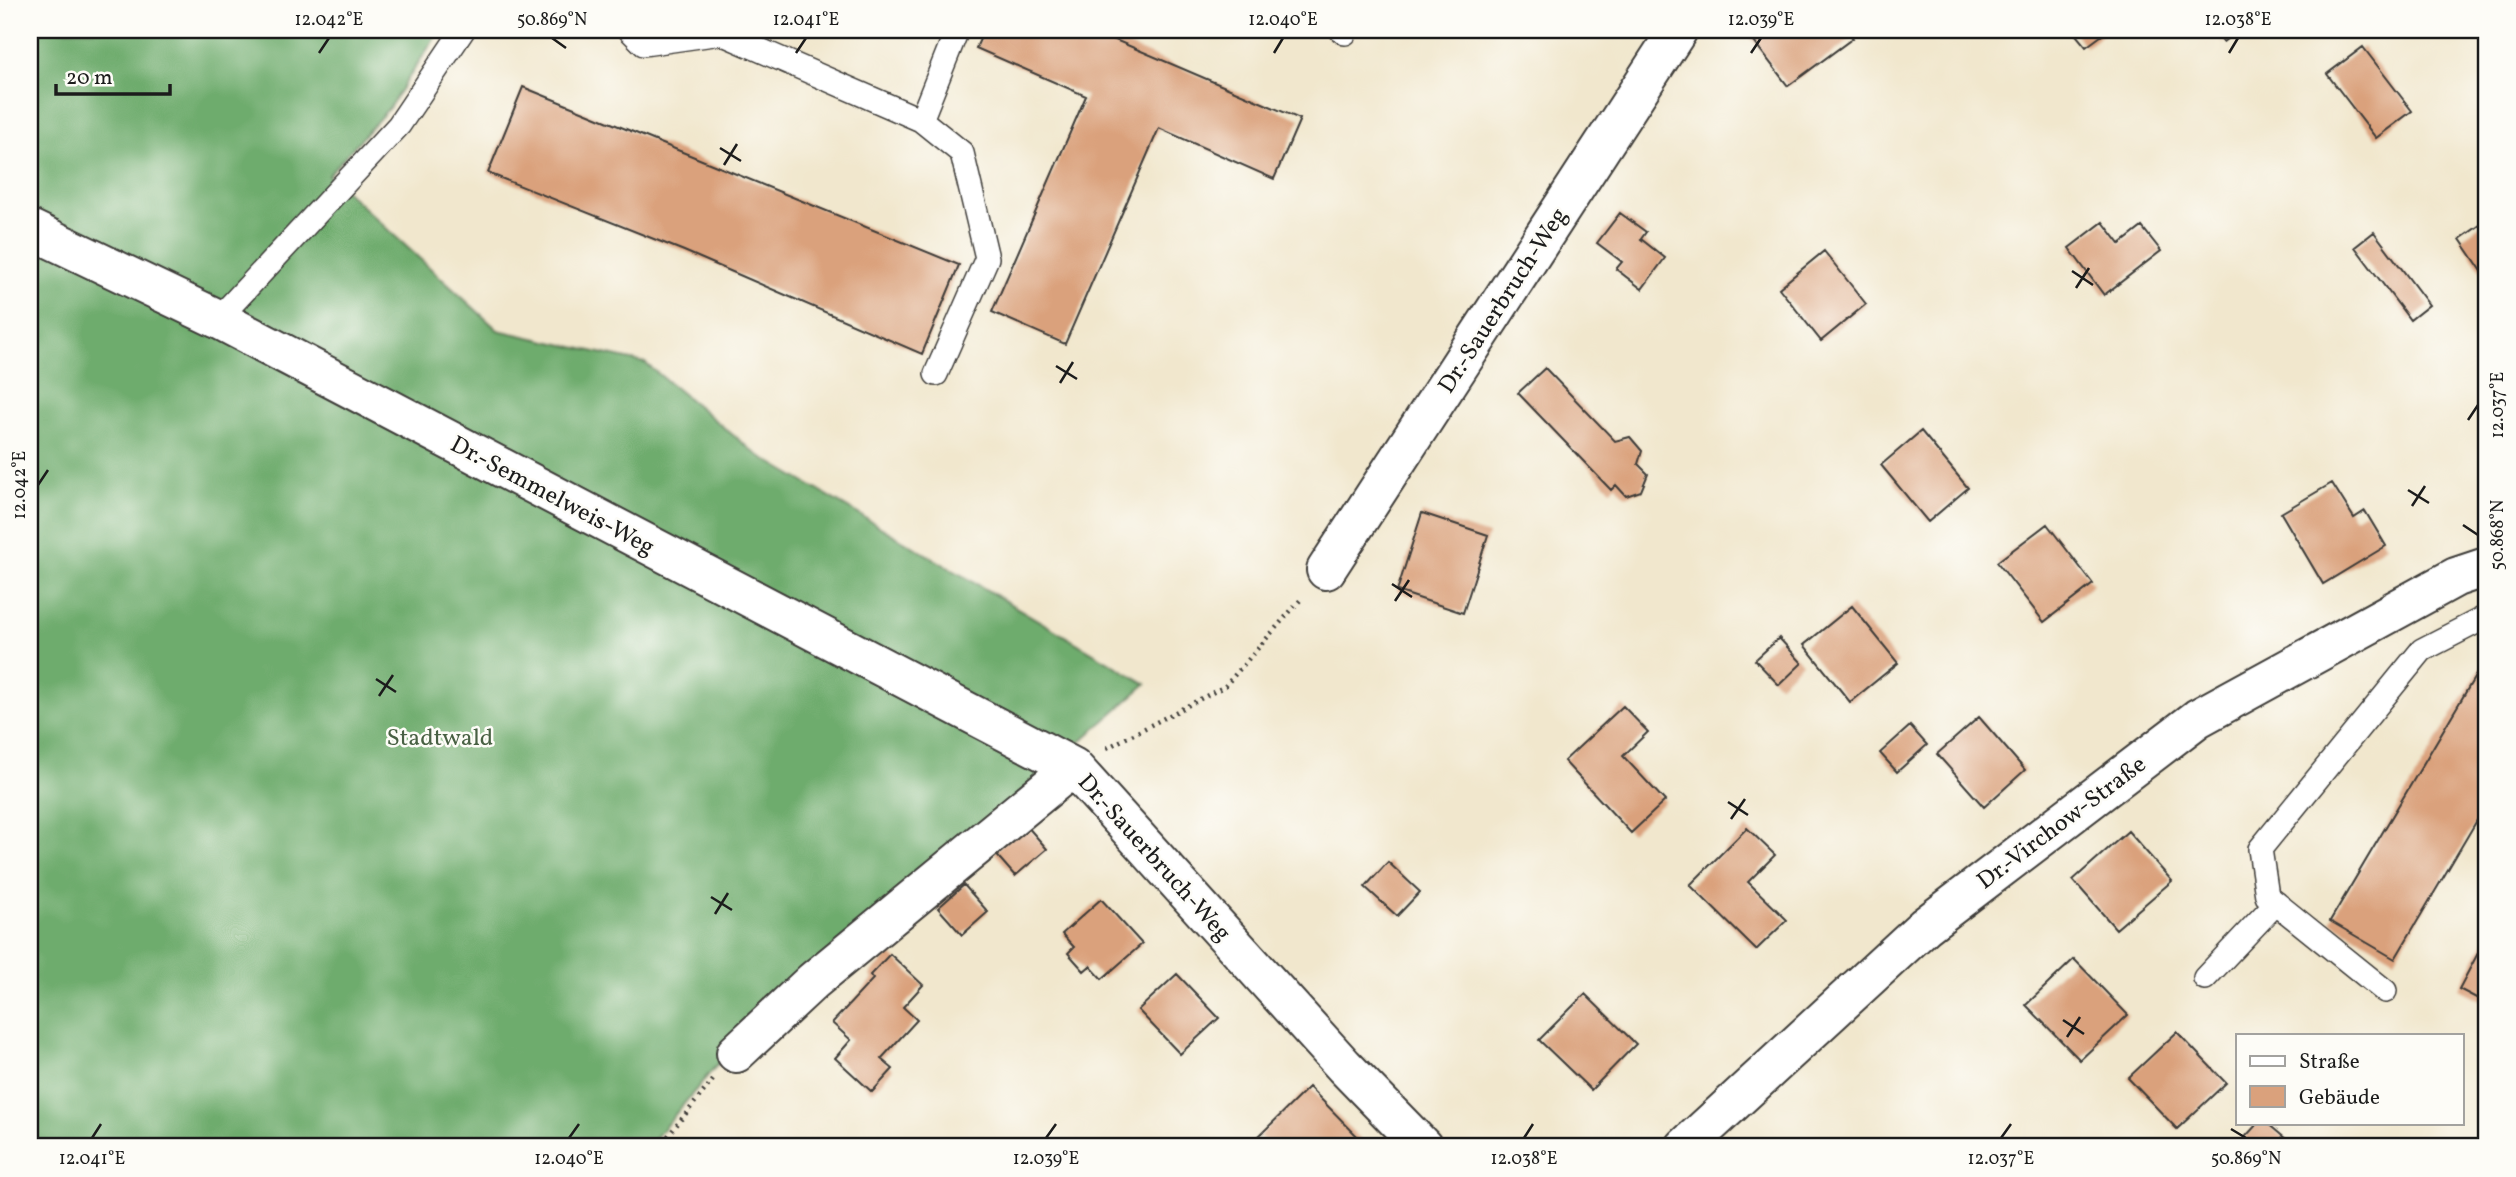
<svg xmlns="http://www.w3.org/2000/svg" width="2516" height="1177" font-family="Vollkorn,serif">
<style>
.forest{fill:#6eac6d;stroke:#456444;stroke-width:2}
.building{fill:#daa17c}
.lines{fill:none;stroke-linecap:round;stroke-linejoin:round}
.service-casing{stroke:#3c3a37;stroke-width:26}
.minor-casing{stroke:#3c3a37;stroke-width:42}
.path{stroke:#3c3a37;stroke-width:4.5;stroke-dasharray:2 5;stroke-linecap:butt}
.service{stroke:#fff;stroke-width:23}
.minor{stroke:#fff;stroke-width:38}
.ticks{fill:none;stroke:#1c1c1c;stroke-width:2.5}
.labels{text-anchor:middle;stroke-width:5;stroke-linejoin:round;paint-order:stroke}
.street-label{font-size:24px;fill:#1c1c1c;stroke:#fdfcf7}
.park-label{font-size:24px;fill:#486043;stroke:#fdfcf7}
.neatline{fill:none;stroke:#1c1c1c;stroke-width:2.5}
.ticks-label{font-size:18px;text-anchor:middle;fill:#1c1c1c}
</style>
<rect width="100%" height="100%" fill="#fdfcf7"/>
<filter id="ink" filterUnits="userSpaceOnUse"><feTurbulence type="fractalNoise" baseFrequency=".0143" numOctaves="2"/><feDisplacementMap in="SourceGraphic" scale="14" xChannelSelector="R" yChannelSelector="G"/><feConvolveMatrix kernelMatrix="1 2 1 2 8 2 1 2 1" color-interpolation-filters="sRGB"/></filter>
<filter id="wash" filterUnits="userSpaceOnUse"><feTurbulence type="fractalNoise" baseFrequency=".00686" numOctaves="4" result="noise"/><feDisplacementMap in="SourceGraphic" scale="28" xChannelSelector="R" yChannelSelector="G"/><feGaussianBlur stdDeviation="1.57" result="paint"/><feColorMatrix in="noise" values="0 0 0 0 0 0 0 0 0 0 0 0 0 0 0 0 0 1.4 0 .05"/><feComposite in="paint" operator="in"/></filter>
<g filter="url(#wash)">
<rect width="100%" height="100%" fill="#f1e7cd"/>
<path class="forest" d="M30 30H440L389 108 328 175 498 330 645 363 755 453 1146 684 1031 785 782 993 709 1074 648 1147H30Z"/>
<g id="blocks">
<path class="building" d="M984 30H1092L1300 119 1274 179 1159 128 1065 344 992 312 1086 96 976 48Z
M1745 30H1846L1853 38 1788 86Z
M2072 30H2109L2086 47Z
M2213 30H2238L2223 42Z
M2363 47 2412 111 2376 138 2327 74Z
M523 87 959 265 922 354 684 251 488 173Z
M1620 213 1646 232 1641 239 1665 258 1642 289 1616 269 1622 262 1597 243Z
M2486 221V277L2460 239Z
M2103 222 2120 244 2142 227 2161 251 2104 295 2069 248Z
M2374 232 2429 305 2410 320 2355 247Z
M1824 251 1866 304 1821 341 1779 288Z
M1545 368 1615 441 1630 437 1642 451 1638 464 1648 474 1641 491 1626 496 1616 485 1611 490 1518 393Z
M1921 431 1968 488 1928 522 1881 465Z
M2332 483 2354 518 2365 511 2386 546 2323 584 2281 513Z
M1422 513 1488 535 1463 613 1397 591Z
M2047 524 2093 584 2044 622 1997 562Z
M1852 606 1898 663 1850 702 1804 645Z
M1779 638 1802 663 1779 685 1755 660Z
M2486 658V805L2395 959 2330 921Z
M1623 706 1648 732 1623 756 1665 801 1631 833 1564 761Z
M1979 717 2025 770 1984 807 1937 754Z
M1910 726 1927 745 1897 772 1880 753Z
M1026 825 1047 849 1015 876 994 852Z
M1747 828 1775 855 1748 882 1787 920 1756 950 1690 885Z
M2128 831 2172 881 2116 929 2073 880Z
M1388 862 1420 892 1397 916 1365 887Z
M964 885 988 912 962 935 938 908Z
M1101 899 1142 944 1102 979 1090 966 1084 971 1068 953 1074 947 1062 934Z
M2486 938V1003L2459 989Z
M890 954 923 985 903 1007 917 1020 881 1059 893 1069 872 1092 835 1058 851 1040 832 1023 873 979 870 975Z
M2074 959 2128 1015 2080 1060 2026 1005Z
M1177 974 1219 1018 1180 1054 1138 1010Z
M1585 994 1636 1044 1591 1090 1539 1040Z
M2177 1032 2226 1083 2177 1129 2128 1078Z
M1309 1087 1366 1145 1364 1147H1271L1259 1136Z
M2258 1123H2267L2286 1139 2278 1147H2236Z"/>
</g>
</g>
<g filter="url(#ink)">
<use href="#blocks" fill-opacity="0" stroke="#3c3a37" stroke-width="2"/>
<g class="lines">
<defs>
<path id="service" d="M630 30 644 44 721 33 921 120 957 30
M1341 30 1345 33
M921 120 962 153 987 258 936 374
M218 319 399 125 463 30
M2205 978 2276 903
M2385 991 2267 896 2260 849 2422 650 2486 617"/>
<path id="minor" d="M30 229 218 319 1073 767 1344 1066 1423 1147
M1326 570 1678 30
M736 1053 813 981 1073 767
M1685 1147 1925 926 2198 718 2456 577 2486 567"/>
</defs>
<use href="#service" class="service-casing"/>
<use href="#minor" class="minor-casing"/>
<path class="path" d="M1107 748 1225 686 1302 598
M659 1147 713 1080"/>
<use href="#service" class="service"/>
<use href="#minor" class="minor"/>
</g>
</g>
<path class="ticks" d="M552 38 566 48M319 53 329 38M796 53 806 38M1274 53 1283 38M1751 53 1761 38M2229 53 2238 38M720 148 741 161M724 165 737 144M2072 271 2093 285M2076 288 2089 268M1056 366 1077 379M1060 383 1073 362M2468 420 2478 405M38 485 48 470M2408 490 2429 503M2412 506 2425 486M2463 525 2478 535M1392 584 1412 597M1395 601 1409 580M376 679 396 692M379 696 393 675M1728 802 1748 815M1731 819 1745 799M711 897 732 910M715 914 728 893M2063 1020 2084 1034M2067 1037 2080 1017M2231 1129 2246 1138M92 1138 101 1124M569 1138 579 1124M1046 1138 1056 1124M1524 1138 1533 1124M2001 1138 2011 1124"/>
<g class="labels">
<g class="street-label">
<text transform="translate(1502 300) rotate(-57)" y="8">Dr.-Sauerbruch-Weg</text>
<text transform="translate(553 495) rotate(28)" y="8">Dr.-Semmelweis-Weg</text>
<text transform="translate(2061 822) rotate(-37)" y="8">Dr.-Virchow-Straße</text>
<text transform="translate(1155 857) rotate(48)" y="8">Dr.-Sauerbruch-Weg</text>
</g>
<g class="park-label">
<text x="440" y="745">Stadtwald</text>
</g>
</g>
<rect width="2516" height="1177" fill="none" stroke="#fdfcf7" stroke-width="77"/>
<rect x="2236" y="1034" width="228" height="91" fill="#fdfcf7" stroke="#a3a29f" stroke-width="2"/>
<rect x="2250" y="1056" width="35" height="10" fill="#ffffff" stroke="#a3a29f" stroke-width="2"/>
<text x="2299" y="1068" font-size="21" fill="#1c1c1c">Straße</text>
<rect x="2250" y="1086" width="35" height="21" fill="#daa17c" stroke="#a3a29f" stroke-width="2"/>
<text x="2299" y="1104" font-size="21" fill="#1c1c1c">Gebäude</text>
<path d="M56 84v10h114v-10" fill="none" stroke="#1c1c1c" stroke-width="3.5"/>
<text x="66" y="84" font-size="21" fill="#1c1c1c" stroke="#fdfcf7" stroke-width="5" paint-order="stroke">20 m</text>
<rect x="38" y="38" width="2440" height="1100" class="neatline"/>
<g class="ticks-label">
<text x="329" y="25">12.042°E</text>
<text x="552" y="25">50.869°N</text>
<text x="806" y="25">12.041°E</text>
<text x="1283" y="25">12.040°E</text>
<text x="1761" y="25">12.039°E</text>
<text x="2238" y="25">12.038°E</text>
<text transform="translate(2497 405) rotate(-90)" y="6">12.037°E</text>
<text transform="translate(19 485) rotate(-90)" y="6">12.042°E</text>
<text transform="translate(2497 535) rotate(-90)" y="6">50.868°N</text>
<text x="92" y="1164">12.041°E</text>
<text x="569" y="1164">12.040°E</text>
<text x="1046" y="1164">12.039°E</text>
<text x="1524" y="1164">12.038°E</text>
<text x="2001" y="1164">12.037°E</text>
<text x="2246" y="1164">50.869°N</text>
</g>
</svg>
